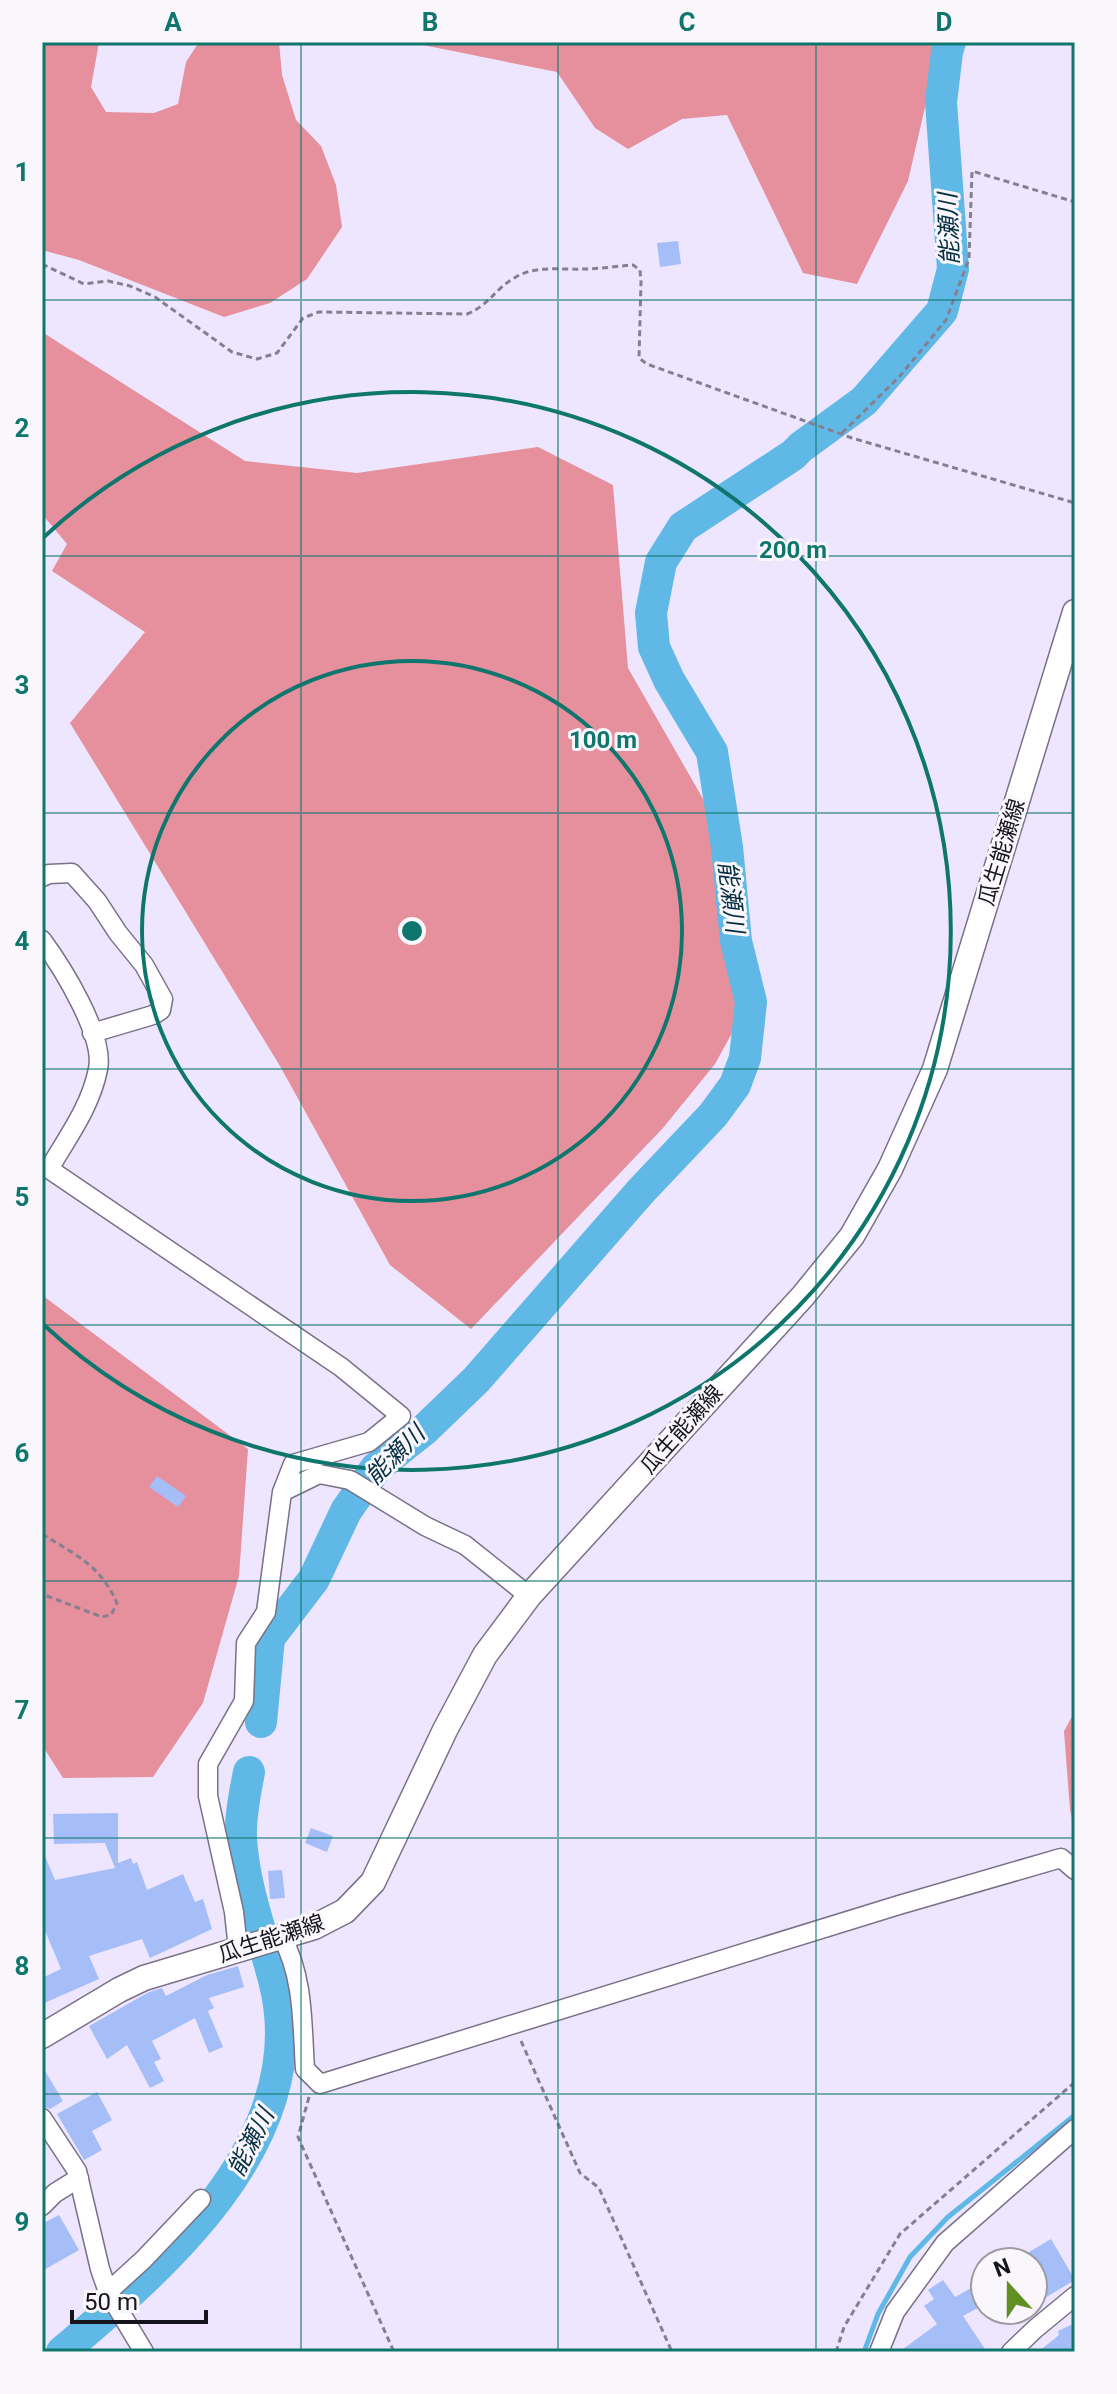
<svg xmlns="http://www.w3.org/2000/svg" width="1117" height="2394" font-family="Roboto,'Noto Sans JP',sans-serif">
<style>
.forest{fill:#e68f9d}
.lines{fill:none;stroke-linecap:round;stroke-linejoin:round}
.stream{stroke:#5fb8e5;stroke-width:5}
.river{stroke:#5fb8e5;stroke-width:32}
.building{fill:#a6bef8}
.minor-casing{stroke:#797187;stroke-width:21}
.secondary-casing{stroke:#797187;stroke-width:27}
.path{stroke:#858090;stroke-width:3;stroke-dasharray:6 4;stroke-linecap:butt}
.minor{stroke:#fff;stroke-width:18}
.secondary{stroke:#fff;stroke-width:24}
.grid{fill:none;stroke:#0f766e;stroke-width:2;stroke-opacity:0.55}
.ring{fill:none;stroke:#0f766e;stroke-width:4}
.labels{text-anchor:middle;stroke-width:6;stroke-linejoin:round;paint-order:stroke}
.street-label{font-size:22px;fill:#16141c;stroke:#f9f7fc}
.water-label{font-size:24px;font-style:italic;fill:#062f42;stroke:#f9f7fc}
.centre{fill:#0f766e;stroke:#f9f7fc;stroke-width:4}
.ring-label{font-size:24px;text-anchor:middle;font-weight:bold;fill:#0f766e;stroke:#f9f7fc;stroke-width:6;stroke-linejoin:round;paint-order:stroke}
.neatline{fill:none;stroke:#0f766e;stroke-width:3}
.grid-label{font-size:26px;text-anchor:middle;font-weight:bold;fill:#0f766e}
</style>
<rect width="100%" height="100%" fill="#eee6fe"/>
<path class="forest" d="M42 42H99L91 87 106 112 154 113 178 104 186 62 199 42H279L282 75 296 120 321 146 336 185 342 227 307 279 270 303 224 317 79 260 42 250Z
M408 42H940L908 181 857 284 803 273 727 115 682 119 628 149 595 128 557 72Z
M42 332 245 461 357 473 538 447 613 485 628 668 726 839 743 1013 715 1064 663 1128 471 1329 390 1265 280 1066 70 723 145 632 52 571 67 544 42 514Z
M42 1295 248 1449 239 1576 203 1703 153 1777 63 1778 42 1745Z
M1075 1711V1831L1070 1810 1064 1731Z"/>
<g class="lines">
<path class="stream" d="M864 2352 878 2314 910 2257 948 2217 1075 2115"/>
<path class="river" d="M261 1722 269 1638 314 1579 346 1511 376 1468 424 1430 476 1380 641 1191 713 1115 735 1085 745 1058 751 1002 736 941 727 847 712 752 669 680 654 647 651 613 661 562 683 527 793 455 801 447 864 401 942 311 953 269 941 102 947 52 950 42
M62 2352C164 2266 307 2143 277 1993 266 1942 244 1892 241 1838 240 1816 245 1793 249 1772"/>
</g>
<path class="building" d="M678 241 681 264 660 267 657 243Z
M157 1476 186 1496 178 1507 149 1487Z
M118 1813V1863L131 1858 133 1864 137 1862 147 1890 183 1874 195 1902 203 1899 212 1929 150 1958 142 1939 89 1956 99 1979 42 2004V1978L61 1969 46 1933 42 1935V1849L55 1880 115 1868 105 1843 54 1844 53 1814Z
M311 1828 333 1836 327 1852 305 1843Z
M282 1870 285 1898 270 1899 268 1871Z
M238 1966 244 1987 209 1998 214 2008 208 2011 223 2047 209 2053 195 2018 152 2041 161 2059 154 2062 164 2081 150 2088 127 2045 107 2059 89 2026 149 1992 162 1988 166 1996 207 1975Z
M42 2066 63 2101 50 2109 42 2106Z
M97 2092 112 2120 92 2131 102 2150 84 2160 57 2114Z
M59 2215 79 2250 42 2271V2224Z
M1051 2239 1075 2280 1033 2305V2262H1012Z
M943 2280 955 2297 985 2280V2304L963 2316 987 2352H899L937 2324 924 2306 934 2299 928 2290Z
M1075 2323V2347L1064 2352H1038L1059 2335 1058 2331Z"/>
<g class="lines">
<defs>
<path id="minor" d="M42 877 49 874 72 873 97 901 118 933 144 965 163 999 161 1010 153 1015 92 1033
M42 940C62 967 105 1036 98 1069 91 1106 67 1138 49 1169L341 1367 401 1416 369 1442 293 1464 282 1492 266 1612 246 1643 244 1701 208 1764V1796L234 1912 238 1949
M282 1492 319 1474 350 1480 425 1526 465 1545 529 1596
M282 1937C304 1978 302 2024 305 2069L320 2084 899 1905 1061 1858 1075 1870
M42 2118 77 2171 100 2269 108 2292 144 2352
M42 2206 55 2193 79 2178
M108 2292 144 2259 201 2199
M879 2352 895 2312 945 2243 1075 2129
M1011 2352 1035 2329 1075 2296"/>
<path id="secondary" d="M42 2036 119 1990 144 1978 314 1927 345 1911 373 1882 445 1730 485 1655 529 1596 803 1296 852 1236 890 1169 935 1069 1075 612"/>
</defs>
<use href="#minor" class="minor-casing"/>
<use href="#secondary" class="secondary-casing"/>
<path class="path" d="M42 264 84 284 108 281 130 286 155 297 232 352 257 359 277 353 303 318 319 312 467 314C491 304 494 289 516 277 535 265 562 270 583 269 600 269 617 266 633 265L640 270 641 282 639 358 647 364 852 438 1075 503
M842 433 900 376 946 320 969 259 972 171 1075 202
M42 1534C76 1555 100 1565 117 1603L111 1615 102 1617 42 1594
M521 2041 580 2173 599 2188 672 2352
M309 2097 298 2137 394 2352
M836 2352 844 2327 900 2234 1075 2082"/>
<use href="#minor" class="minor"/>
<use href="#secondary" class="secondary"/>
</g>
<path class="grid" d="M301 42V2352M558 42V2352M816 42V2352M42 300H1075M42 556H1075M42 813H1075M42 1069H1075M42 1325H1075M42 1581H1075M42 1838H1075M42 2094H1075"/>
<g class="ring">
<circle cx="412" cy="931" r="270"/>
<path d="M44 537A539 539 0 1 1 44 1325"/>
</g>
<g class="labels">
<g class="street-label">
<text transform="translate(1001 852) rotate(-73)" y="8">瓜生能瀬線</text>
<text transform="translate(681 1429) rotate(-48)" y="8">瓜生能瀬線</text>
<text transform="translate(271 1938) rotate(-18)" y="8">瓜生能瀬線</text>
</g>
<g class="water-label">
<text transform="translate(949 229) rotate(-92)" y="8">能瀬川</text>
<text transform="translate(731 897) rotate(83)" y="8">能瀬川</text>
<text transform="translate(395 1455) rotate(-45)" y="8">能瀬川</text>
<text transform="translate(251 2142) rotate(-63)" y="8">能瀬川</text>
</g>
</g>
<circle cx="412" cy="931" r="12" class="centre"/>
<g class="ring-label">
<text x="793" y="558">200 m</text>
<text x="603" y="748">100 m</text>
</g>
<rect width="1117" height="2394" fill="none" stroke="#f9f7fc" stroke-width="88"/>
<g transform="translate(1009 2286) rotate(339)"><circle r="38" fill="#f9f7fc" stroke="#9e9ca2" stroke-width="2"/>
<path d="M0-6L14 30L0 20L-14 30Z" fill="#608f24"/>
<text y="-12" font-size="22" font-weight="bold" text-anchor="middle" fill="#16141c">N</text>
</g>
<path d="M72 2310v12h134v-12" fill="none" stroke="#16141c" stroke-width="4"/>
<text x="84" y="2310" font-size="24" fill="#16141c" stroke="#f9f7fc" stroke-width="6" paint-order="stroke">50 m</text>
<rect x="44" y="44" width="1029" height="2306" class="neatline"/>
<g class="grid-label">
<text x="173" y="31">A</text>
<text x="430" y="31">B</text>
<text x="687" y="31">C</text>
<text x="944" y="31">D</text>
<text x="22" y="181">1</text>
<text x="22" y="437">2</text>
<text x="22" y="694">3</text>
<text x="22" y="950">4</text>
<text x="22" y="1206">5</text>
<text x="22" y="1462">6</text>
<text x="22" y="1719">7</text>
<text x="22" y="1975">8</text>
<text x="22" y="2231">9</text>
</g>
</svg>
